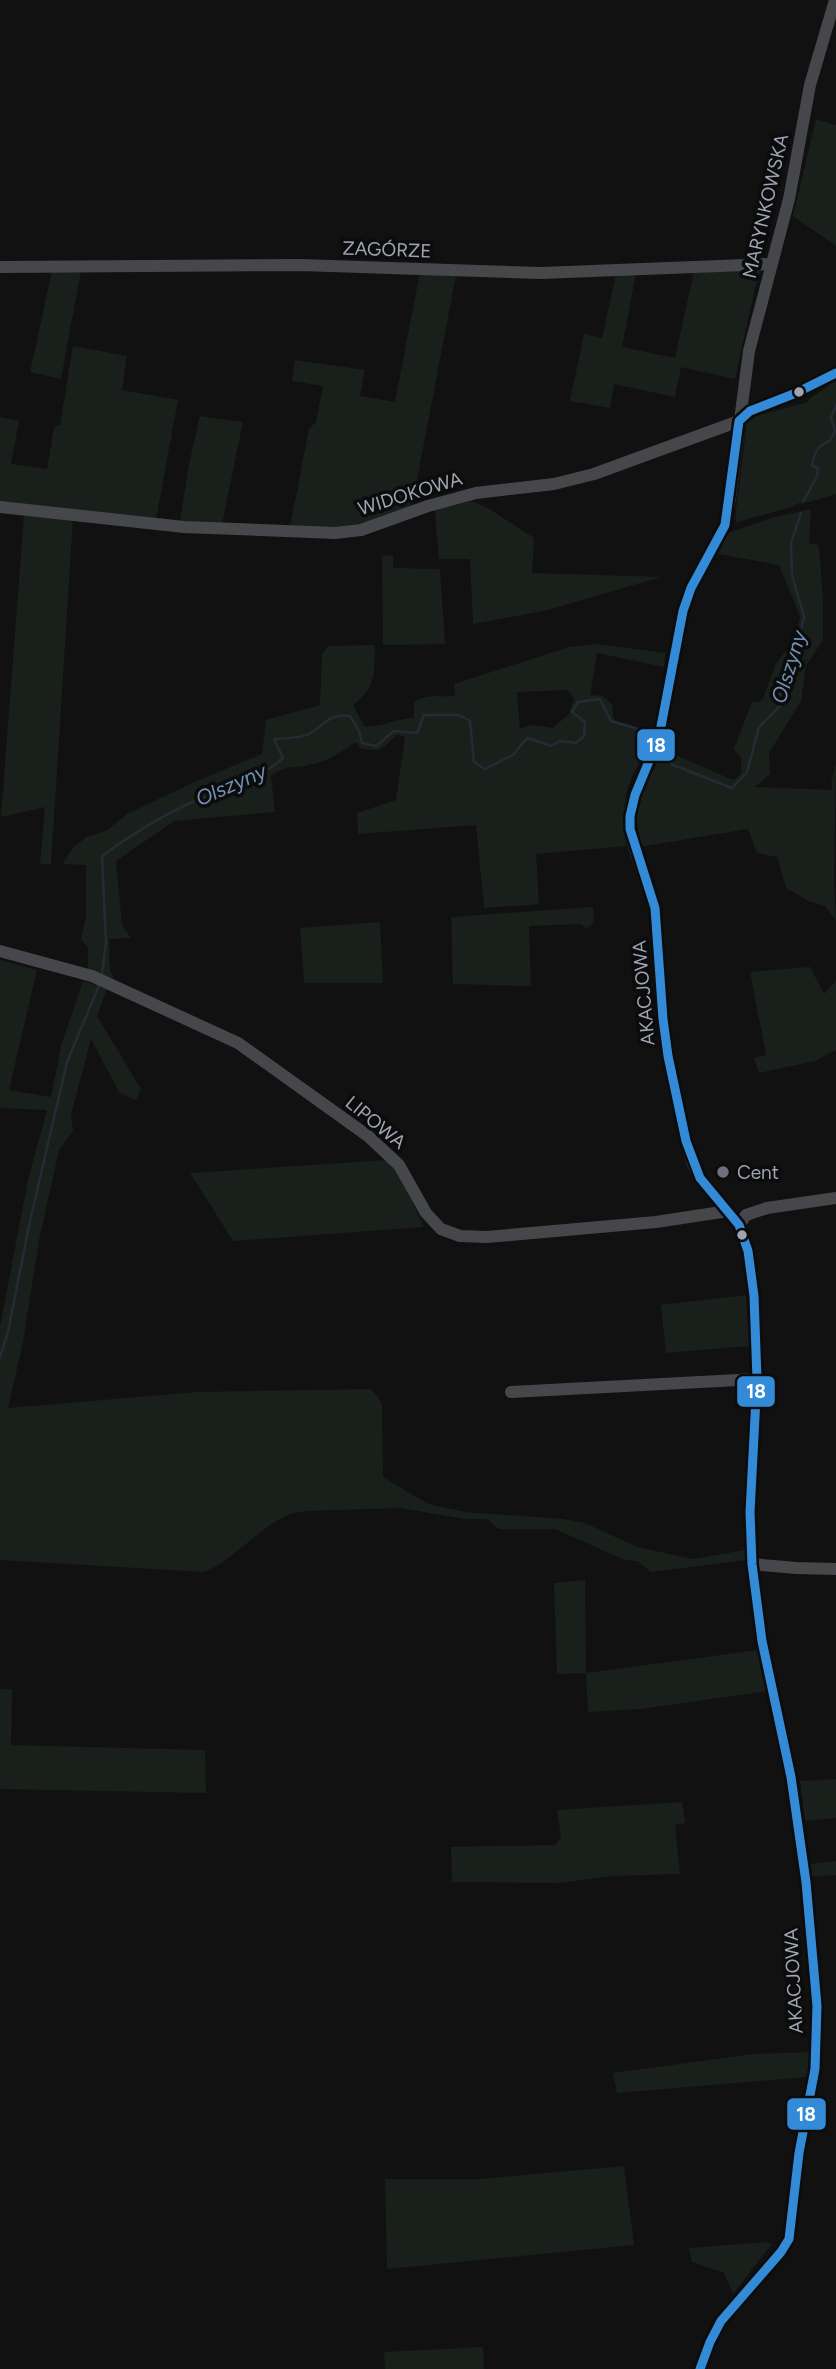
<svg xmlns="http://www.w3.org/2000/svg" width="836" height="2369" font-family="Figtree,sans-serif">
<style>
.green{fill:#19201b;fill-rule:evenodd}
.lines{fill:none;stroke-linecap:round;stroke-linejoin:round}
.stream{stroke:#242b34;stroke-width:2.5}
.minor{stroke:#45474a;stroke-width:12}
.bus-1-casing{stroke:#0c0c0d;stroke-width:14}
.bus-1{stroke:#338bd7;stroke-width:9}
.bus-dot{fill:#a0a5b4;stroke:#0c0c0d;stroke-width:2.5}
.poi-dot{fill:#6e717b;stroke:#0c0c0d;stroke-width:2.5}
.labels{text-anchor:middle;stroke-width:7;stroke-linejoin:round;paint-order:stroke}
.street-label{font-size:19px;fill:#a0a5b4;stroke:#0c0c0d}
.poi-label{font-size:19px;fill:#a0a5b4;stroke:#0c0c0d;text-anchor:start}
.water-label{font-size:21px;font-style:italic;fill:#7391b4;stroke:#0c0c0d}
.line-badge{stroke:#0c0c0d;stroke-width:2.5}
.badge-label{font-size:19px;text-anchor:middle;font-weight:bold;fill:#fff}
</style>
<rect width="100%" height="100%" fill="#111"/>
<path class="green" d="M816 119 836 125V246L793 216Z
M761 270 755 287 735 379 681 367 675 397 614 384 610 408 570 401 584 334 602 338 616 274 636 273 622 347 675 358 694 271Z
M52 271H81L61 379 30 372Z
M420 272 456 275 412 506 369 522 329 528 290 527 309 429 316 422 323 386 292 381 295 360 365 370 360 396 395 402Z
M73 346 127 356 122 390 178 400 156 519 0 502V417L19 421 11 464 47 469 54 427 60 425Z
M836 380V494L809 502H801L792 507 737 522 735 519 747 423 756 416 808 402V400Z
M200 416 243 422 222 524 180 521 189 464Z
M472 501 491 510 534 538 532 573 661 577 548 610 473 624 470 559H439L435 514 436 509Z
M811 509 809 543 819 545 823 600V640L806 666 801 701 769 753 770 774 755 787 833 790 831 784 836 763 834 884 836 920 825 906 811 902 786 888 777 857 757 853 748 829 640 847 636 808 642 789 665 750 728 778 735 780 741 773V758L734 749 752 702H758L763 699 776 663 796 639 800 616 779 565 718 554 728 533 772 518Z
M24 515 73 519 51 864H40L45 807 1 817Z
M393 555V568L440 569 445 644 383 645 382 556Z
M597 644 665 653 664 667 597 653 590 695 603 696 612 704 614 720 652 732C648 748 639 761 632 777 622 800 622 822 626 846L536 854 539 904 484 908 476 825 358 834 357 813 396 800 405 737 397 735C383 748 380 753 360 748L356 742C341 752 327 762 309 765 291 769 288 764 271 776L275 812 174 821 116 861 122 925 131 938 109 939 110 970 114 979 88 969V948L81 939 86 918V865L63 864 73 847 87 837 107 830 127 814 199 780 262 754 266 720 320 705 322 654 328 646 375 645C374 671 377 687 353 705L365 727C383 727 397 718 414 718V702C431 692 437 699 455 695L454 684 569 647ZM568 690 574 699 569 714 553 728 530 725 520 729 517 692Z
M593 907 594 923 586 928 581 924 529 926 531 986 453 984 451 917Z
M380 922 383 983H304L300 928Z
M0 960 37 970 9 1090 51 1097 61 1046 83 981 107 989 97 1016 141 1089 136 1100 119 1092 91 1039 71 1115 73 1131 59 1150 39 1240 23 1342 8 1408 198 1392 371 1389 382 1403 383 1477 428 1504 466 1512 563 1519 585 1523 637 1547 693 1559 745 1550 746 1560 651 1572 638 1561 625 1560 555 1529H499L487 1519H465L400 1508 306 1511 289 1514 270 1525 220 1564 204 1572 0 1560V1327L28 1180 47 1110 0 1108Z
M810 967 824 994 836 981V1050L815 1061 759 1073 754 1058 766 1055 750 972Z
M387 1160 398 1172 424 1227 233 1241 190 1173Z
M746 1295 749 1346 666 1353 661 1305Z
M585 1580 586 1673 758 1650 767 1691 641 1709 588 1712 586 1673 557 1674 554 1583Z
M0 1689H12L11 1745 205 1750 206 1793 0 1789Z
M836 1779V1818L805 1821 800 1781Z
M682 1802 685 1823 675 1825 680 1874 612 1876 560 1883 452 1882 451 1847 555 1845 561 1837 557 1810Z
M836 1861V1875L812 1877 811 1864Z
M810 2052 807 2077 617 2093 613 2073 753 2054Z
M624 2166 634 2245 387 2269 385 2179H480Z
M766 2242 772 2244 733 2294 724 2273 692 2262 689 2248Z
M483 2347 484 2369H385L384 2352Z"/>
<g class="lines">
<path class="stream" d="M803 502 817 476 818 469 812 465C815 451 817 446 830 441L835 431 831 418 836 405
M659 751 673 765 732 788 747 772 759 727 780 706V682L796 655 804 617 792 575 791 543 801 513
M102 974 106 943 102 856C129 836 156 819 186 805 218 790 257 782 283 758L274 739C284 738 300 739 309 734 326 724 327 714 350 716L359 731 362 743 376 746 394 731 417 733 424 715H459L470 721 474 762 485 769 513 755 527 738 551 746 560 741 576 743 584 736 585 722 572 712 578 702 600 699 611 721 645 731 653 743
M0 1357 8 1332 30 1221 67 1062 100 983"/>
<path class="minor" d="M0 267 300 265 541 273 771 264
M0 507 184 527 335 533 361 530 428 506 476 493 554 484 594 474 739 421 750 411 796 393 836 373
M0 951 92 976 238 1043 368 1136 399 1165 426 1213 441 1229 460 1236 487 1237 656 1222 728 1211
M739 1225 746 1215 767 1208 836 1198
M511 1392 757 1379
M752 1564 796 1568 836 1569
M700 2369 710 2342 721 2321 781 2252 789 2239 799 2153 815 2069 817 2006 806 1882 791 1777 762 1641 752 1564 750 1512 757 1379 754 1296 748 1251 739 1225 700 1178 693 1164 686 1141 668 1056 663 1019 655 908C648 874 622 838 632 803 638 780 652 760 659 737L683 611 691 588 725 525 730 498 749 351 789 199 810 85 835 0"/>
<defs>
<path id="bus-1" d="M739 421 750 411 796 393 836 373
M700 2369 710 2342 721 2321 781 2252 789 2239 799 2153 815 2069 817 2006 806 1882 791 1777 762 1641 752 1564 750 1512 757 1379 754 1296 748 1251 739 1225 700 1178 686 1141 668 1056 663 1019 655 908 630 829V816L635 795 659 737 683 611 691 588 725 525 739 421"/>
</defs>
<use href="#bus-1" class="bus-1-casing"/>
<use href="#bus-1" class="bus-1"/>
</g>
<g class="bus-dot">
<circle cx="799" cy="392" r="6"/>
<circle cx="742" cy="1235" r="6"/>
</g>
<circle class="poi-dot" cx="723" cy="1172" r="7"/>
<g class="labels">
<g class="street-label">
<text transform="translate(765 206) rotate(-77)" y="7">MARYNKOWSKA</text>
<text transform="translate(387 249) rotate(2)" y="7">ZAGÓRZE</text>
<text transform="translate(410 493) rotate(-17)" y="7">WIDOKOWA</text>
<text transform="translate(643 993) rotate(-95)" y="7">AKACJOWA</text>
<text transform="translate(376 1122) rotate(39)" y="7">LIPOWA</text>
<text transform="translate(793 1981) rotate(-93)" y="7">AKACJOWA</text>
</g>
<g class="poi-label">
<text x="737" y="1179">Cent</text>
</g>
<g class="water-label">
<text transform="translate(789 667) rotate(-73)" y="7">Olszyny</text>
<text transform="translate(231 785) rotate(-24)" y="7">Olszyny</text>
</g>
</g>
<g class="line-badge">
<rect x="636" y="728" width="40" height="34" rx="7" fill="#338bd7"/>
<rect x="736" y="1375" width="40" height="33" rx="7" fill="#338bd7"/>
<rect x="786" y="2097" width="41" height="34" rx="7" fill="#338bd7"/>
</g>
<g class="badge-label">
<text x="656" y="752">18</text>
<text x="756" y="1398">18</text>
<text x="806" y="2121">18</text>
</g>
</svg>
